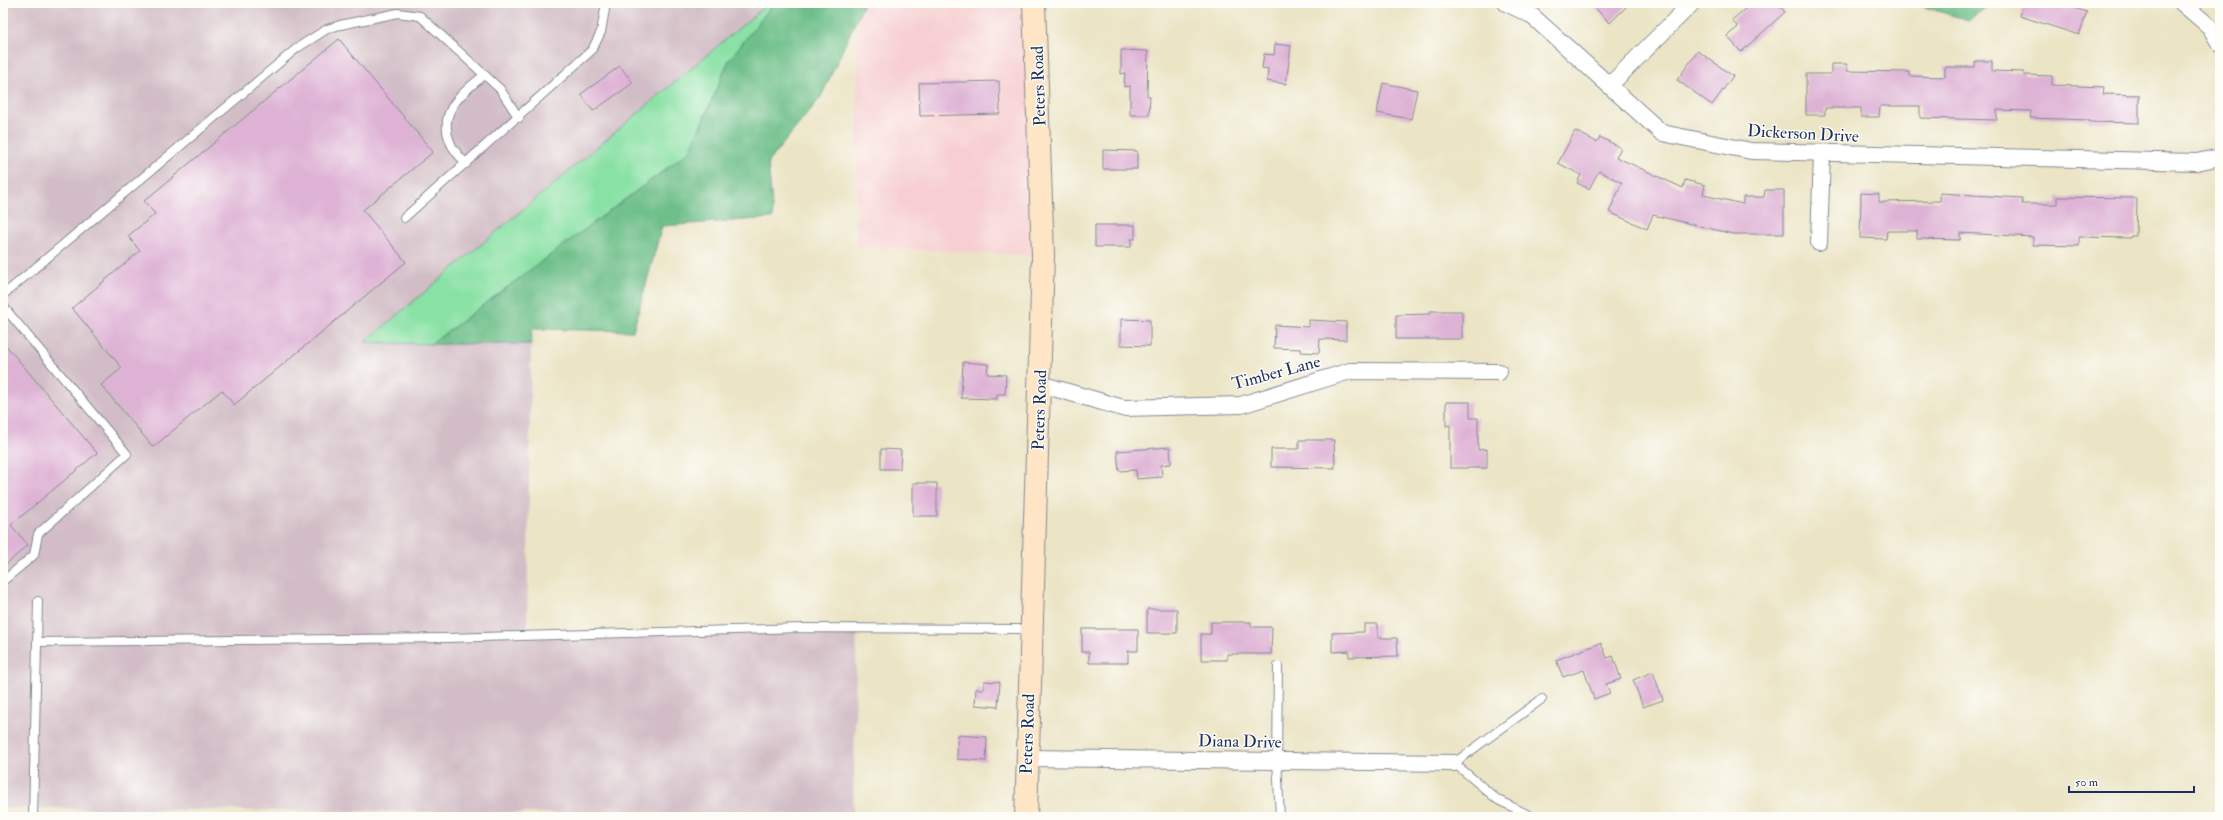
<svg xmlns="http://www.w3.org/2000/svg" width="2223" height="820" font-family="'IM FELL Double Pica',serif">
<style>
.built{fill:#f7cfd2}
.industrial{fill:#d2bdc6}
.green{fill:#89e1a5;stroke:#528882}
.forest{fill:#6ebf8a;stroke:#447774}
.building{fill:#deb2d5}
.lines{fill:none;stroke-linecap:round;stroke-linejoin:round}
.lane-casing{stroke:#838a92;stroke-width:10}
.street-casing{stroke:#838a92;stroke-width:18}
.secondary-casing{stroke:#838a92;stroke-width:24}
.lane{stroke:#fff;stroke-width:8}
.street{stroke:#fff;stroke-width:16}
.secondary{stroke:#fde5c5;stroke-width:22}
.labels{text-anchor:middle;stroke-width:3;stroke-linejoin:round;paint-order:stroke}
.street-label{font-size:17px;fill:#1b2f5e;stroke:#fdfcf7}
</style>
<rect width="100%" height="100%" fill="#fdfcf7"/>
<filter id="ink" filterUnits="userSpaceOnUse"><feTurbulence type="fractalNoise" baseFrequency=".025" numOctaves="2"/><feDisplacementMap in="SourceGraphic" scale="8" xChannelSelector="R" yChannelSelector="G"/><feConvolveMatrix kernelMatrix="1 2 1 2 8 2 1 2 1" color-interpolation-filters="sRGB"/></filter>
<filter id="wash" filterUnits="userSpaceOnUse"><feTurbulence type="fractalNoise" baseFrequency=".012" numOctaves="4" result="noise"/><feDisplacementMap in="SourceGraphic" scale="16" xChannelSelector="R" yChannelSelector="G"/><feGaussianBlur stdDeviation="0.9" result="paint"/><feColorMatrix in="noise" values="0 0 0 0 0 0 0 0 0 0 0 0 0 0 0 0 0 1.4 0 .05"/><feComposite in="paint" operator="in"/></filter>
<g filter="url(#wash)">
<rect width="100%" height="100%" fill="#ebe4c5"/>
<path class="built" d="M864 3H1034L1043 256 856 247 858 16Z"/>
<path class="industrial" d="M3 3H769L365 342 531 344 527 635 857 628 853 816 3 808Z"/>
<path class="green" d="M769 3H774L729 60 690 151 431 344 365 342Z"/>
<path class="forest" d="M774 3H864L821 97 768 162 773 218 662 226 633 331 532 329 531 344H431L690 151 729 60Z
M1911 3H1993L1968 20Z"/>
<g id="blocks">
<path class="building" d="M1590 3H1630L1610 23Z
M1752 3H1777L1785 12 1741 52 1727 36 1738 27 1732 20Z
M2024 3H2058L2087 12 2079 35 2020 16Z
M339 39 433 152 363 210 406 262 234 405 222 390 153 447 101 385 122 368 72 308 140 251 128 236 155 214 144 201Z
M1275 44 1291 46 1286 84 1267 81 1268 69 1262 68 1264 54 1274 55Z
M1121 50 1148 51 1147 96H1150L1149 115H1130V86L1124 87 1125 73 1121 74Z
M1698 51 1733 76 1712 105 1677 80Z
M1975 61H1992V71L2024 72V75L2052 76V85L2104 87 2103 94 2139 95V123L2089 122V120L2030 118 2031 111 1997 110V120L1920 118V106H1880L1879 117H1861V108H1825V115H1806V74H1831V64H1847V71L1909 72V76L1945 77V67H1975Z
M620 66 633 83 593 111 581 94Z
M999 81 1000 114 920 116 919 83Z
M1383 83 1417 90 1411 119 1377 113Z
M1575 131 1597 142 1600 137 1621 148 1616 157 1683 188 1685 180 1705 185 1703 195 1743 204V197H1764L1765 190H1784V234H1733L1653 215 1647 229 1609 212 1622 183 1599 171 1589 189 1577 183 1581 175 1558 163Z
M1103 150 1137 151V169H1103Z
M1861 193 1879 194V202L1940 201V193L2022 198V204H2057V197L2137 198 2136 236H2131V238L2079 237V246L2033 245V237L1960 233V240L1917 239V231H1887L1886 239 1860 238Z
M1095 225H1135V239H1131V247H1095Z
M1430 311H1462V339H1396V315L1430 314Z
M1121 319 1150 320V346L1121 345Z
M1309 320 1346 322V340L1320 339 1319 353 1301 352V349L1274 348 1275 325 1309 327Z
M3 342 97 453 11 525 28 545 3 567Z
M963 362 988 364 987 374 1006 375 1005 394H997V399L961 398Z
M1446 402H1470V418H1478V450L1487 449V468H1450V425L1446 426Z
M1299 440H1334L1335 468 1271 467V449H1299Z
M1170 447 1171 464 1161 465 1162 477 1137 479 1136 470 1119 471 1117 451Z
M881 449 901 450 900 469H881Z
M913 483H937V516H913Z
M1147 609H1177V633H1147Z
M1211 622H1251V627H1272L1271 654H1227V660H1201V634H1211Z
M1364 624H1378V638H1397L1398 656 1349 657V651L1332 652V633L1364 632Z
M1082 629H1138V651H1128V663H1089V652H1082Z
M1601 643 1607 658 1613 656 1621 679 1606 684 1610 693 1594 699 1584 670 1563 677 1556 660Z
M1653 672 1663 700 1643 707 1633 680Z
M984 681 1000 682 998 707 975 705 976 689H984Z
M958 735 987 737 986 761 957 759Z"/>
</g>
</g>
<g filter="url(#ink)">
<use href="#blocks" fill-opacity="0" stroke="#838a92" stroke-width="1"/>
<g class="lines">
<defs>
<path id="lane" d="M466 164C461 158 454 151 451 144 436 111 463 93 484 75
M404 218 592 50 601 32 606 3
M3 295 297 48 327 29 340 25 398 13 420 16 500 89 519 118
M3 306 127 454 38 534 34 555 3 581
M38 642 448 638 802 628 1031 629
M1278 666 1277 761 1280 817
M33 817 38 601
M1533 817 1498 800 1454 763 1542 699"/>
<path id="street" d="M1506 3 1531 15 1662 133 1751 151 2197 162 2220 157
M2182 3 2210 27 2220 44
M1610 85 1692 3
M1819 243 1822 154
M1040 384 1123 408 1241 405 1350 371 1499 372
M1026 758 1454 763"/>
<path id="secondary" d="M1026 817 1043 256 1034 3"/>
</defs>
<use href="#lane" class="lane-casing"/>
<use href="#street" class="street-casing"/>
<use href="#secondary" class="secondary-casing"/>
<use href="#lane" class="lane"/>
<use href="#street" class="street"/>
<use href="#secondary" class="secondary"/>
</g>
</g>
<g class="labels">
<g class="street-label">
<text transform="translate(1038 86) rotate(-92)" y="6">Peters Road</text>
<text transform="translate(1803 133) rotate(3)" y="6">Dickerson Drive</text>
<text transform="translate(1276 372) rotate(-15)" y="6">Timber Lane</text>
<text transform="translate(1039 410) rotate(-88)" y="6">Peters Road</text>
<text transform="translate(1027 734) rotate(-88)" y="6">Peters Road</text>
<text transform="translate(1240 741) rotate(1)" y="6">Diana Drive</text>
</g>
</g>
<rect width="2223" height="820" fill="none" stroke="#fdfcf7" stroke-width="16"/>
<path d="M2069 786v6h125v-6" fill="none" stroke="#1b2f5e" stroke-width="2"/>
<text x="2075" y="786" font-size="12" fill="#1b2f5e" stroke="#fdfcf7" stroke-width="3" paint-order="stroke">50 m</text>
</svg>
